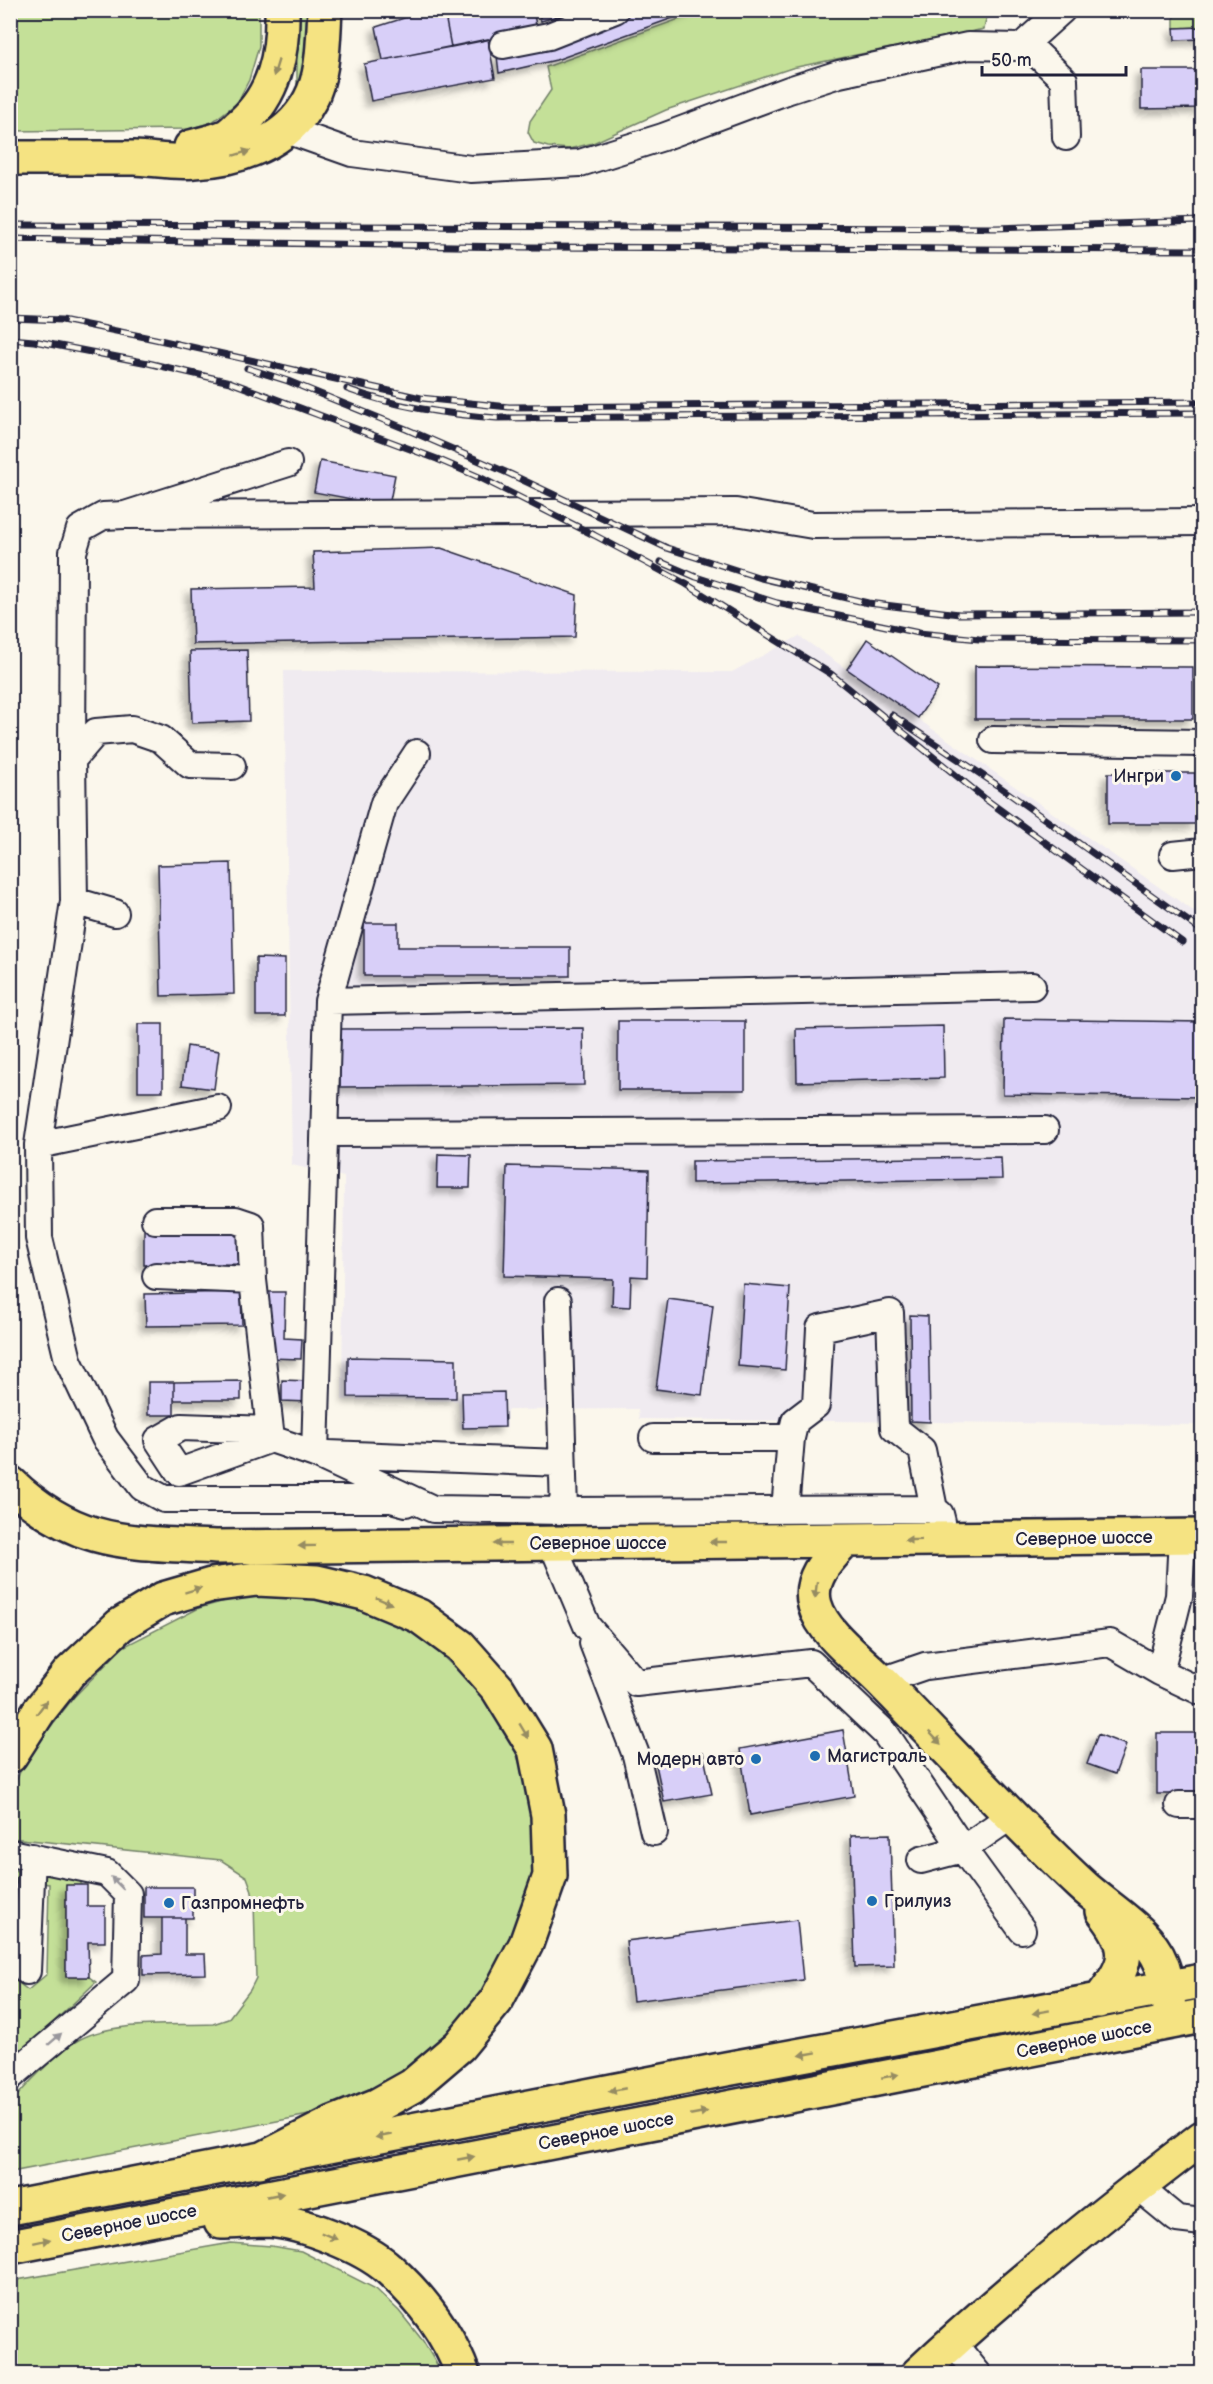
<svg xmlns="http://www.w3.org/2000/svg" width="1213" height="2384" font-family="'Balsamiq Sans',sans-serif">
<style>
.built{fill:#f0ebf0}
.green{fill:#c4e098;stroke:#73816a;stroke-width:1.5}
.building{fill:#d8cff8;stroke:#22223b;stroke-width:1.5;filter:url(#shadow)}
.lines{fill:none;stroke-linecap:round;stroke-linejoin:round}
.minor-casing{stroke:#22223b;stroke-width:30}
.major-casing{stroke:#22223b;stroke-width:38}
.minor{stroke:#fbf7ec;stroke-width:26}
.major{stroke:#f5e382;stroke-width:33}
.rail-casing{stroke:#22223b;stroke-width:7}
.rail{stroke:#fbf7ec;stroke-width:4.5;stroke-dasharray:14;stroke-linecap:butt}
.oneway{fill:#968c62}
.oneway2{fill:#99979c}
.poi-dot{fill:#1f6fb2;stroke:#fbf7ec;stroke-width:2}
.labels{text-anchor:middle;stroke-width:6;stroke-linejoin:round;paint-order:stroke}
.poi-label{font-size:18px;fill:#22223b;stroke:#fbf7ec;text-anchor:start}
.street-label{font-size:18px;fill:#22223b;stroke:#fbf7ec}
</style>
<defs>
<filter id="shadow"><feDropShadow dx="-5.5" dy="5.5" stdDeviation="3" flood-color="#0004"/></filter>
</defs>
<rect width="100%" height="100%" fill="#fbf7ec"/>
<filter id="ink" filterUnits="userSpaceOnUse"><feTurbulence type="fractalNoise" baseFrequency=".0167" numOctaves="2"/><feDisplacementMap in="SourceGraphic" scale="12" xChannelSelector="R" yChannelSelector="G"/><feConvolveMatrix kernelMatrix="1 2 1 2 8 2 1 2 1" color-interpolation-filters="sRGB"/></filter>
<g filter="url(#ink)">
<path class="built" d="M799 636 1202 917V1425L639 1419 638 1409 507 1410V1428H460L458 1401 342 1400 344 1177 292 1165 284 671 732 672Z"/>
<path class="green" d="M704 10H988V11L984 29 792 68 666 110 593 143 569 149 548 147 534 143 528 132 530 121 551 90 546 67Z
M10 11H259V46L249 80 237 103 212 122 189 129 11 131Z
M297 11H309L308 67 297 92Z
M1174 11H1202V27L1174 28Z
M286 1595 334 1601 383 1613 420 1635 484 1695 512 1741 526 1782 532 1820 534 1876 499 1973 432 2056 375 2094 314 2114 11 2172V2103C25 2086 56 2054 75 2042 110 2020 172 2026 213 2024L228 2019 250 1990 256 1978 254 1901 251 1888 247 1877 221 1860 11 1838V1793L26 1758 74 1697 123 1647 199 1608 236 1598Z
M11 1870 18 1871 20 1883 12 1884V1978L28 1990 47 1974 49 1884 41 1883V1871L81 1878V1885L66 1886V1976L89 1977 96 1982 11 2062Z
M231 2243 271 2246 301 2251 376 2289 399 2311 423 2341 442 2373H11V2281Z"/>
<path class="building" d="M429 10H444L451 47 383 60 376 27Z
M444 10H533L537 30 451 47Z
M538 10H577L541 21Z
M639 10H695L556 60 499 73 497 56 552 42Z
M1202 27V39L1175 40 1174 28Z
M488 39 495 78 371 101 364 64Z
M1141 70H1202V108L1141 109Z
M320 461 395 475 389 506 314 492Z
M441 548 577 595 575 637 193 644 191 589 315 587 313 552Z
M867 639 938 688 918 718 847 669Z
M247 650 249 721 192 723 190 651Z
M975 666 1193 667V719H975Z
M1108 773H1195L1196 824H1108Z
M231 863 234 994 161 996 158 865Z
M364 923H398V947H570V976H364Z
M256 958 285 959V1016H256Z
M1004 1019 1202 1022V1097L1003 1094Z
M618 1021H745V1090H618Z
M138 1024H163V1091H138Z
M943 1026 944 1078 797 1082 796 1029Z
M583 1028 584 1085 340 1087 339 1029Z
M187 1046 219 1051 214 1089 182 1085Z
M438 1154 471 1155 470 1188H437Z
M1001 1157 1002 1179 692 1183V1161Z
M507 1166 649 1170 647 1277 631 1276 630 1307 612 1306 613 1279 504 1276Z
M144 1228H242V1264L144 1265Z
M743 1284 790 1288 785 1370 738 1366Z
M241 1292 242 1325 146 1326 145 1294Z
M268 1292H285L284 1338 302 1339 301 1359 267 1358Z
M668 1299 713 1305 702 1395 656 1389Z
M910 1315 928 1316 930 1422 911 1421Z
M348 1357 456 1359V1398L348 1397Z
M282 1380 309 1381V1402L282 1401Z
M241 1381V1400H174V1382Z
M148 1382H174V1415H148Z
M504 1392 505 1427 463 1428 462 1393Z
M843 1730 854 1796 750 1815 740 1749Z
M1157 1733H1202V1794H1157Z
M1098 1734 1126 1745 1115 1774 1087 1764Z
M703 1752 712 1794 664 1802 655 1760Z
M890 1834 894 1966 855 1967 851 1835Z
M66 1885H87V1906H105V1942H88L89 1977H66Z
M144 1887H193V1918H144Z
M162 1918H185V1954H205L206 1974 143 1975V1955L162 1954Z
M797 1920 803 1980 633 2001 626 1941Z"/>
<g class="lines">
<defs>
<path id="minor" d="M503 45 549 36 615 10
M1021 47 1035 52 1064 80 1066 137
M287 130 352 153 471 169 580 163 663 137 789 90 839 74 968 46 1021 47 1062 10
M125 515 736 512 813 525 1202 522
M993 740 1202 743
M72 760 73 552 80 529 103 516 125 515 288 463
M1173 855 1202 852
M74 901 115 913
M328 1001 1032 986
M218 1108 38 1145 39 1238 68 1360 105 1438 142 1487 164 1499H391L406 1503
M325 1133 1045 1130
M38 1145 74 901 72 760 96 732 132 729 161 739 190 765 232 766
M155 1220H236L251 1225 253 1280
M156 1276 253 1280 270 1430
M558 1301 564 1511
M653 1438H791
M271 1439 270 1430 181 1427 158 1440 179 1472 271 1439 315 1454 433 1509 564 1511 934 1509
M315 1454 328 1001 384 803 417 753
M328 1454 561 1463
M785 1510 791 1438 795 1421 816 1405 820 1328 890 1313 894 1428 922 1450 934 1509 940 1514 942 1522
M552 1543 587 1626 636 1683 811 1663 885 1733 963 1849 1022 1930
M593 1643 636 1755 654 1832
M1160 1672 1179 1596 1182 1536
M881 1681 925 1666 1110 1643 1160 1672 1202 1692
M1179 1805H1202
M10 1853 107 1873 128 1894 126 1980 10 2077
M921 1860 963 1849 1011 1816
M27 1971 32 1857
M1138 2187 1177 2219 1202 2222
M952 2342 978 2374"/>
<path id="major" d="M191 147C202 144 216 141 227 136 232 133 236 128 241 124 275 94 283 54 282 10
M10 158C52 158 93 158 134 158 154 159 174 163 194 161 239 159 287 143 310 100 324 74 323 40 325 10
M10 1483C77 1547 130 1542 216 1547L1202 1536
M844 1542C829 1558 807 1579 815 1605 823 1634 862 1661 883 1683 949 1750 1012 1820 1081 1884 1105 1907 1148 1930 1161 1963 1167 1976 1167 1994 1169 2008
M10 1756 39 1711 69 1673 120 1625 163 1599 211 1585 257 1579 317 1582 364 1593 419 1616 460 1646 498 1689 535 1749 548 1815 550 1876 526 1944 496 2001 459 2046 412 2086 378 2105 333 2123 259 2161
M1099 2001C1129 1964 1133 1949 1103 1911
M10 2208 726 2069 1202 1981
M221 2222C236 2222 252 2220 267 2220 302 2222 363 2246 389 2269 421 2298 448 2333 463 2374
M10 2247 1202 2016
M918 2374C1006 2291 1106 2211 1202 2138"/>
</defs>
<use href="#minor" class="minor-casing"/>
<use href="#major" class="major-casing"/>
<use href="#minor" class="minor"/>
<use href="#major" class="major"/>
<defs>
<path id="rail" d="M10 225 996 228 1202 221
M10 239 523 247 1202 250
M10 318 62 320 155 339 421 398 509 407 1202 402
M10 339 34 341 148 363 230 382 437 459 479 477 594 535 686 584 831 674 984 798 1182 942
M247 368 288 381 406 429 510 474 667 548 761 578 868 603 959 614 1202 612
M347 389C396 407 445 414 497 418L1202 413
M661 562 696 577 777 603 919 633 979 639 1202 640
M892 715 997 785 1202 931"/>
</defs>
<use href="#rail" class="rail-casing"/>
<use href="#rail" class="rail"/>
</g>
<defs><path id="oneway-solid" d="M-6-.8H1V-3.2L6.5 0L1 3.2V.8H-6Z" transform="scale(1.5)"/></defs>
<g class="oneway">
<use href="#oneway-solid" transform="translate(276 68) rotate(107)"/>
<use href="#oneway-solid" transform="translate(242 153) rotate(-17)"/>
<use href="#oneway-solid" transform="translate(913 1540) rotate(179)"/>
<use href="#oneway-solid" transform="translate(718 1542) rotate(180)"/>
<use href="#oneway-solid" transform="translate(502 1544) rotate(180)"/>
<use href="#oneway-solid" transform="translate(307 1546) rotate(179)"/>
<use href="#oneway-solid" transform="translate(193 1590) rotate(-17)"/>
<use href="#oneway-solid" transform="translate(816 1590) rotate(97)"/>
<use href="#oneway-solid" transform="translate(384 1601) rotate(23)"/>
<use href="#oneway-solid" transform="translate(42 1707) rotate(-53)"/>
<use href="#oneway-solid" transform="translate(524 1731) rotate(59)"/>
<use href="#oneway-solid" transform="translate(935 1738) rotate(46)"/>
<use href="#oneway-solid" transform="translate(1041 2012) rotate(170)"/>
<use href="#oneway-solid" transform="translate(808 2054) rotate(170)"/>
<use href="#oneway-solid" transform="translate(890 2076) rotate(-11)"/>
<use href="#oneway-solid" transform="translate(617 2090) rotate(169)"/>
<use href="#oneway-solid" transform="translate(699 2113) rotate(-11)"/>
<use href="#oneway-solid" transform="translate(384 2136) rotate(169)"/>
<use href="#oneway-solid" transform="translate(466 2158) rotate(-11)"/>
<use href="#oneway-solid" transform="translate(275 2195) rotate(-11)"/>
<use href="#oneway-solid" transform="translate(329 2236) rotate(23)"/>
<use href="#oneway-solid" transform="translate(42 2241) rotate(-12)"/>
</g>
<g class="oneway2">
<use href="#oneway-solid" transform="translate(117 1883) rotate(-135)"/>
<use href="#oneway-solid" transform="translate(55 2039) rotate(-41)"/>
</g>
</g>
<g class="poi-dot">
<circle cx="1176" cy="776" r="6"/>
<circle cx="815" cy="1756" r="6"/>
<circle cx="756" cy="1759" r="6"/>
<circle cx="872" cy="1901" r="6"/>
<circle cx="169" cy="1903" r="6"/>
</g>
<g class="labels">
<g class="poi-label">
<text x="1164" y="782" text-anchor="end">Ингри</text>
<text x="827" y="1762">Магистраль</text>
<text x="744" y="1765" text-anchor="end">Модерн авто</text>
<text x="884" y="1907">Грилуиз</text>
<text x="181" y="1909">Газпромнефть</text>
</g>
<g class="street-label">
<text transform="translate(1084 1538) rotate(-1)" y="6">Северное шоссе</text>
<text x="598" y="1549">Северное шоссе</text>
<text transform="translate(1084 2039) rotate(-11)" y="6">Северное шоссе</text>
<text transform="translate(606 2131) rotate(-11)" y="6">Северное шоссе</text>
<text transform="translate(129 2223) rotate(-11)" y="6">Северное шоссе</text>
</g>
</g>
<rect width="1213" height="2384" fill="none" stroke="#fbf7ec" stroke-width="36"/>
<rect x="18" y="18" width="1177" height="2348" fill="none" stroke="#22223b" stroke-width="2" filter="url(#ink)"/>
<path d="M982 66v9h144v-9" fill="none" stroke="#22223b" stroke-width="3"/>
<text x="991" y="66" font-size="18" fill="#22223b" stroke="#fbf7ec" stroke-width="4.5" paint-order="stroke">50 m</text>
</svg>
